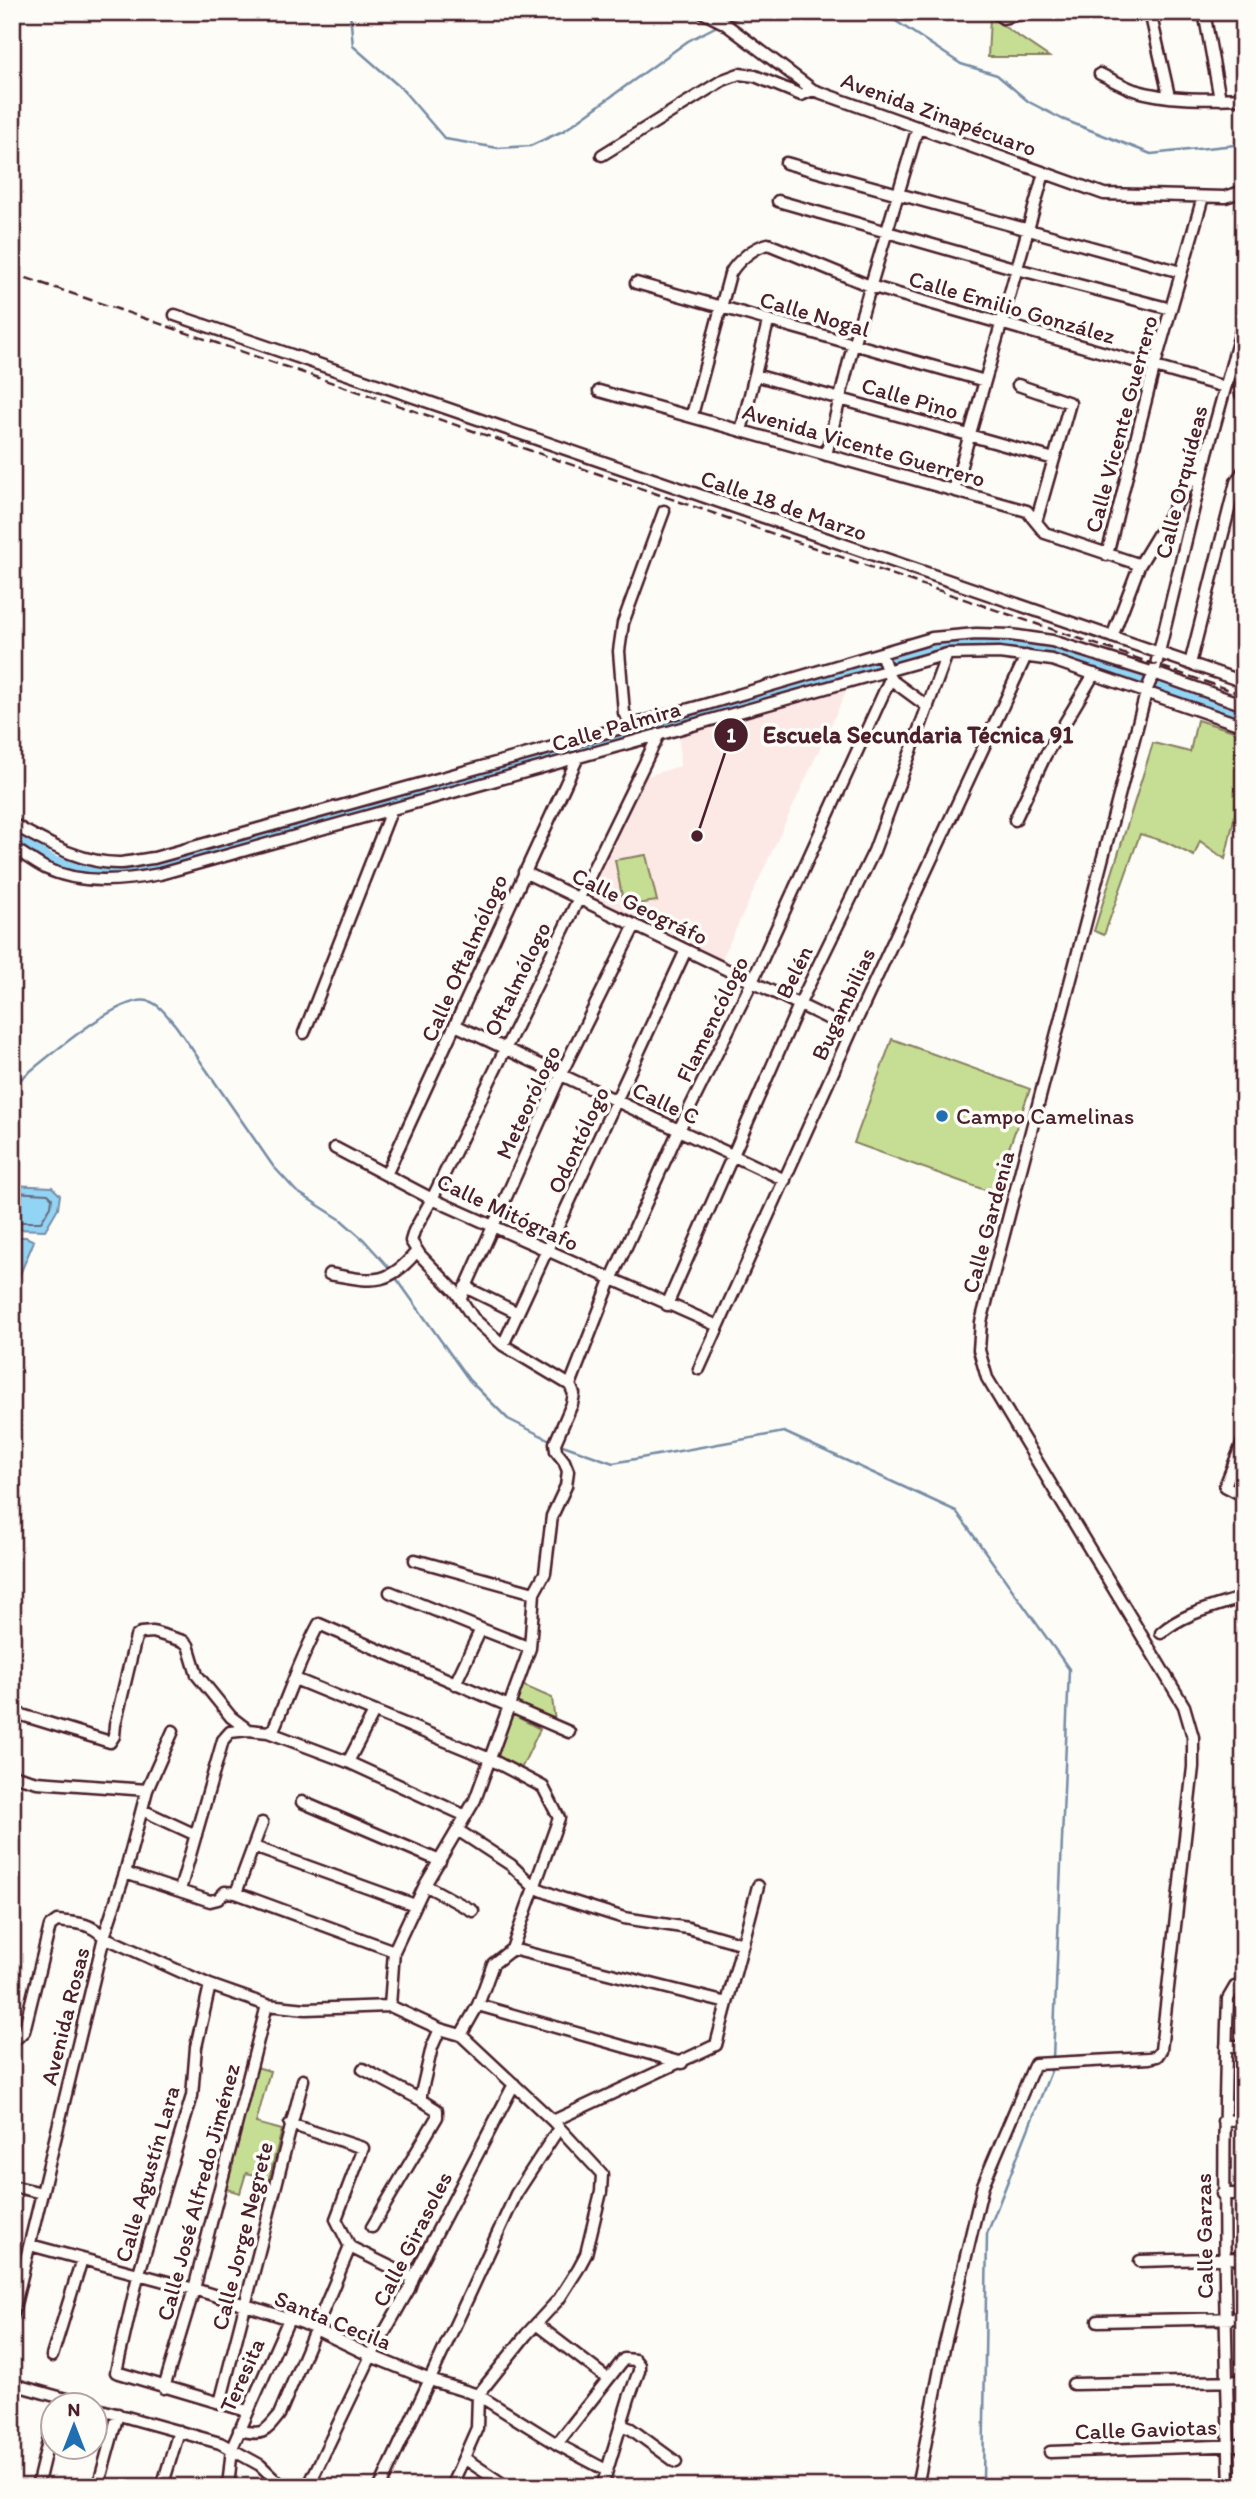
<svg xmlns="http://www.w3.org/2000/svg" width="1256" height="2499" font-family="Itim,sans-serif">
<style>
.built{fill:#fce9e5}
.green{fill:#c6de94;stroke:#887e60;stroke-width:2}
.water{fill:#92d4f4;stroke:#758ca4;stroke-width:2}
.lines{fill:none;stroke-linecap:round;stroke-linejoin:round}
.shore{stroke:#67677b;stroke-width:2}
.stream{stroke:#758ca4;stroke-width:2.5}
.canal{stroke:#92d4f4;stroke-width:10}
.minor-casing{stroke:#4a1f2b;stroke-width:15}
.minor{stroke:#fdfcf7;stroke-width:10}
.rail{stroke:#4a1f2b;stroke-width:2.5;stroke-dasharray:10 5;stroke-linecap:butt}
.poi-dot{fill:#1f6fb2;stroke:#fdfcf7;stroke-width:2.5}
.labels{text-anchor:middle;stroke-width:7;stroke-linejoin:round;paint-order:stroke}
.street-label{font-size:23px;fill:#4a1f2b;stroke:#fdfcf7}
.poi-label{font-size:23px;fill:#4a1f2b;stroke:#fdfcf7;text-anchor:start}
.leader{fill:none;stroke:#4a1f2b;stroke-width:2.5}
.callout-dot{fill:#4a1f2b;stroke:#fdfcf7;stroke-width:2.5}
.mark-label{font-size:21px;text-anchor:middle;font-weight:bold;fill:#fff}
.callout-label{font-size:24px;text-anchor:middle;font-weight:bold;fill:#4a1f2b;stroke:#fdfcf7;stroke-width:7;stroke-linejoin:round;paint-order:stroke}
</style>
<rect width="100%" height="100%" fill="#fdfcf7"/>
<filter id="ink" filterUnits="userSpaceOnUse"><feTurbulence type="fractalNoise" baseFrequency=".0143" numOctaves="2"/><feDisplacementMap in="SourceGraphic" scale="14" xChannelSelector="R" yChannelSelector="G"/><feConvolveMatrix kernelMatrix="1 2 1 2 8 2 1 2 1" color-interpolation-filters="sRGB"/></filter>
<g filter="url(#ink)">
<path class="built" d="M847 690 721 961 587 895 644 777 680 766 679 735Z"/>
<path class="green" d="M990 17 1049 57H988Z
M1197 720 1244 734V774L1225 859 1200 841 1194 856 1166 842 1140 834 1104 935 1094 931 1153 743 1190 752Z
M646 855 657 901 624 906 615 860Z
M892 1039 1030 1089 993 1193 854 1143Z
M522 1685 552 1698 555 1722 514 1704Z
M512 1714 540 1729 521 1769 497 1758Z
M256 2067 270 2071 256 2123 282 2130 269 2179 246 2173 240 2193 223 2188Z"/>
<path class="water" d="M12 1185 52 1187 60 1195 58 1208 45 1230 12 1229Z
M12 1237H26L34 1241 18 1279H12Z"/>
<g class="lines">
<path class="shore" d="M12 1192 48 1194 52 1198 51 1206 41 1222H12"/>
<path class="stream" d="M350 12 353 46 401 88 445 139 498 148 530 146 565 130 688 41 719 25
M882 12 961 64 997 75 1029 102 1062 119 1151 154 1244 144
M729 21 753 12
M12 1086C37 1067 118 993 148 1001 160 1004 168 1017 176 1026L273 1166 296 1191 340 1219 364 1240 391 1270
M394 1275 469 1380 508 1419 554 1442
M560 1444 613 1463 784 1432 956 1511 1069 1669 1053 2059
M986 2487 983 2481 987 2234 1053 2066"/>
<path class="canal" d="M12 835 55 862 119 873 170 864 941 647 974 642 1011 643 1054 649 1244 715"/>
<defs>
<path id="minor" d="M702 12 724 23 813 90 1104 194 1225 197 1244 191
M995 12 1003 18 1028 12
M1150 12 1169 96
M1204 12 1220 99
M1100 74C1111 79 1123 86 1134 90 1170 101 1208 99 1244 98
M602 155 723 80 739 74 755 76 801 95 813 90
M786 163 1181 272
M778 201 1017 269 1171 309
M636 283 985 381
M175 315 1244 682
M755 375 1054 459
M1244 378 1240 386 1241 394 1244 396
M1018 385 1070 403 1036 522
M599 391 1027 511 1045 533 1135 563 1139 566
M692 415 730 274C737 261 754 247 768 244L870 286 1225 387
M741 431 768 322
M826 455 853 345 918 127
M954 490 1044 173
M1107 555 1154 368 1203 197
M1112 637 1139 566 1202 462
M1190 664 1236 482 1244 470
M890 679 928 707
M633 724 624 713 619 651 623 623 664 511
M1015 820 1045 756 1094 674
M12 824C46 842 81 864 121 863 132 862 143 859 154 858L704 705 932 638 976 634 1011 635 1052 641 1154 673 1244 705
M12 847C23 854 34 862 45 868 81 885 123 881 160 874L947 654 999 653 1052 660 1244 726
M524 872 852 1030
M455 1025 785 1180
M304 1033 391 811
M335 1148 432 1199 718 1326
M386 1175 578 757
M329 1274C371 1281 387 1288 417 1251
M465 1287 518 1313
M461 1298 561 1074 635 925
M667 1305 799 1005 874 851 947 654
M503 1345 686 950
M699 1369 852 1030 1026 656
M570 1385 611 1280 679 1130 752 982 890 679 881 653
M1244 1439 1225 1486 1244 1496
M415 1560 534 1593
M390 1592 481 1629
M1161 1633C1183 1613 1217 1606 1244 1597
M295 1679 490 1759 543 1787 559 1818 512 1949 727 2003
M455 1684 481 1629 530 1648 534 1593 545 1573 552 1516 566 1486 568 1471 564 1461 556 1451 555 1443 572 1404 574 1394 570 1385 503 1345 473 1318 456 1292 420 1255 411 1241 414 1231 432 1199 659 734
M12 1712 110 1742 114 1736 115 1725 136 1637 141 1633 153 1632 183 1641 188 1645 197 1675 231 1717 248 1730 268 1732 348 1762 466 1816
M268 1732 274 1728C289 1693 301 1657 319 1624L569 1732
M348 1762 374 1712
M12 1775 37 1782 147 1790
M302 1802 440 1861
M142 1810 196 1835
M459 1831 511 1865 534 1887 561 1898 624 1918 688 1928 743 1944
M254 1847 415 1905
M125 1873 210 1901 218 1899 225 1892 236 1893 262 1823
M425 1885 473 1911
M180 1890 223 1740 230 1732 248 1730
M236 1893 394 1951
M512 1949 493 1964 478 2005 682 2063
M210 1985 196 2047 192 2096 138 2276 116 2372 247 2411
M390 2006 394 1951 425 1885 475 1800 530 1648
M461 2035 478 2005
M12 2038 18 2037 24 2031 50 1926 57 1921C77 1923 89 1922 104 1937L210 1985 267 2005 306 2009 390 2006 440 2029 461 2035 553 2121 602 2174 601 2192 586 2254 578 2269 559 2299 526 2335 478 2395 477 2428 451 2487
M1226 2046H1244
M363 2069 421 2100
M553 2121 716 2045 758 1886
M1223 2121 1244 2120
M12 2186 42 2193
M1222 2194H1244
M372 2227 437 2117V2110L421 2100V2094L432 2047 440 2029
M30 2245 194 2289 303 2323 371 2356 430 2380 478 2395 557 2444 606 2470
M350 2247 413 2278
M1140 2261 1244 2258
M12 2317 104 1937 125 1873 147 1790 173 1731
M1098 2321 1244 2318
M536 2324 608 2379
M52 2356 82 2259
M12 2384 84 2404
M1073 2384 1244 2381
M164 2388 194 2289 267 2005
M220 2403 303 2080
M94 2408 220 2443 260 2465 283 2487
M621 2425 631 2429 676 2462
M239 2430C262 2436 265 2433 279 2415L350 2247 336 2219 363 2148 290 2124
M557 2444 624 2359 635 2360 639 2365V2371L629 2398 602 2487
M1050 2452 1244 2445
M464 2458 507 2487
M37 2487 52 2425
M98 2487 118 2414
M162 2487 179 2431
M228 2487 232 2448 289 2319
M308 2487 371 2356 409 2289 413 2278 514 2084
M380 2487 516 2194 559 2128
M917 2487 944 2348 983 2185 1033 2068 1035 2064 1149 2058 1157 2056 1161 2050 1193 1767V1737L1184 1706 987 1378 979 1350 981 1322 1147 689 1154 673 1207 453 1244 320
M1230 2487C1225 2324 1221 2162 1228 1999L1235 1987H1244"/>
</defs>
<use href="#minor" class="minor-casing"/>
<use href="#minor" class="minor"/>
<path class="rail" d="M12 273 1244 695"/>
</g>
</g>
<circle class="poi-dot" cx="942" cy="1116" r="7"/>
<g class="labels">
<g class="street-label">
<text transform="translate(939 114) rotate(20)" y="8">Avenida Zinapécuaro</text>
<text transform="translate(1012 307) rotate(16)" y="8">Calle Emilio González</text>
<text transform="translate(815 314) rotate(16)" y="8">Calle Nogal</text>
<text transform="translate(910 398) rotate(16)" y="8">Calle Pino</text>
<text transform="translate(1121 424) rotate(-75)" y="8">Calle Vicente Guerrero</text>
<text transform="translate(864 445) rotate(16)" y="8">Avenida Vicente Guerrero</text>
<text transform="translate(1181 482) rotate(-76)" y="8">Calle Orquídeas</text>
<text transform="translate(784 505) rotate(19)" y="8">Calle 18 de Marzo</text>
<text transform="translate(616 726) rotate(-16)" y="8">Calle Palmira</text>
<text transform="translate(640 906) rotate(26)" y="8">Calle Geográfo</text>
<text transform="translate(464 958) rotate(-66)" y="8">Calle Oftalmólogo</text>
<text transform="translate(794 972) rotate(-64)" y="8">Belén</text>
<text transform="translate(517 979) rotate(-64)" y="8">Oftalmólogo</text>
<text transform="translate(843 1004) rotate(-65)" y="8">Bugambilias</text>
<text transform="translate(712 1019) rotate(-64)" y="8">Flamencólogo</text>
<text transform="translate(528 1102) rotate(-65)" y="8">Meteorólogo</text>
<text transform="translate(666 1103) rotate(25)" y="8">Calle C</text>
<text transform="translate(578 1140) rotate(-65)" y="8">Odontólogo</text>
<text transform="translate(508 1212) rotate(25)" y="8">Calle Mitógrafo</text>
<text transform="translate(988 1222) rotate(-75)" y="8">Calle Gardenia</text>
<text transform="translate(65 2016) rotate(-76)" y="8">Avenida Rosas</text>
<text transform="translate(147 2174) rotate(-74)" y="8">Calle Agustín Lara</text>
<text transform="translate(198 2192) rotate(-75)" y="8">Calle José Alfredo Jiménez</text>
<text transform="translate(242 2236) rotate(-76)" y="8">Calle Jorge Negrete</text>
<text transform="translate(1204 2236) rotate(-91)" y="8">Calle Garzas</text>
<text transform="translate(412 2239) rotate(-63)" y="8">Calle Girasoles</text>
<text transform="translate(333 2320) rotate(22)" y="8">Santa Cecila</text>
<text transform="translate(242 2375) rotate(-66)" y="8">Teresita</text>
<text transform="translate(1146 2429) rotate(-2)" y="8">Calle Gaviotas</text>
</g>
<g class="poi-label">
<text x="956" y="1124">Campo Camelinas</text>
</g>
</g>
<path class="leader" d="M697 836L731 735"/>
<g class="callout-dot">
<circle cx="697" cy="836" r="7"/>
<circle cx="731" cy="735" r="18"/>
</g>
<g class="mark-label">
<text x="731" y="742">1</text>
</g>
<g class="callout-label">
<text x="918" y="743">Escuela Secundaria Técnica 91</text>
</g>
<rect width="1256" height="2499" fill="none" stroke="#fdfcf7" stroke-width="42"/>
<rect x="21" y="21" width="1214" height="2457" fill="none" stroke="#4a1f2b" stroke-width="2.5" filter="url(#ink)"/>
<g transform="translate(74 2426)"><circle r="33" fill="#fdfcf7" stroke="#b5a4a5" stroke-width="2"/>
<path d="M0-5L12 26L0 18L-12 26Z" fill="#1f6fb2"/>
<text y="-10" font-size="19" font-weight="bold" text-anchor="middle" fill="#4a1f2b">N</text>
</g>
</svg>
